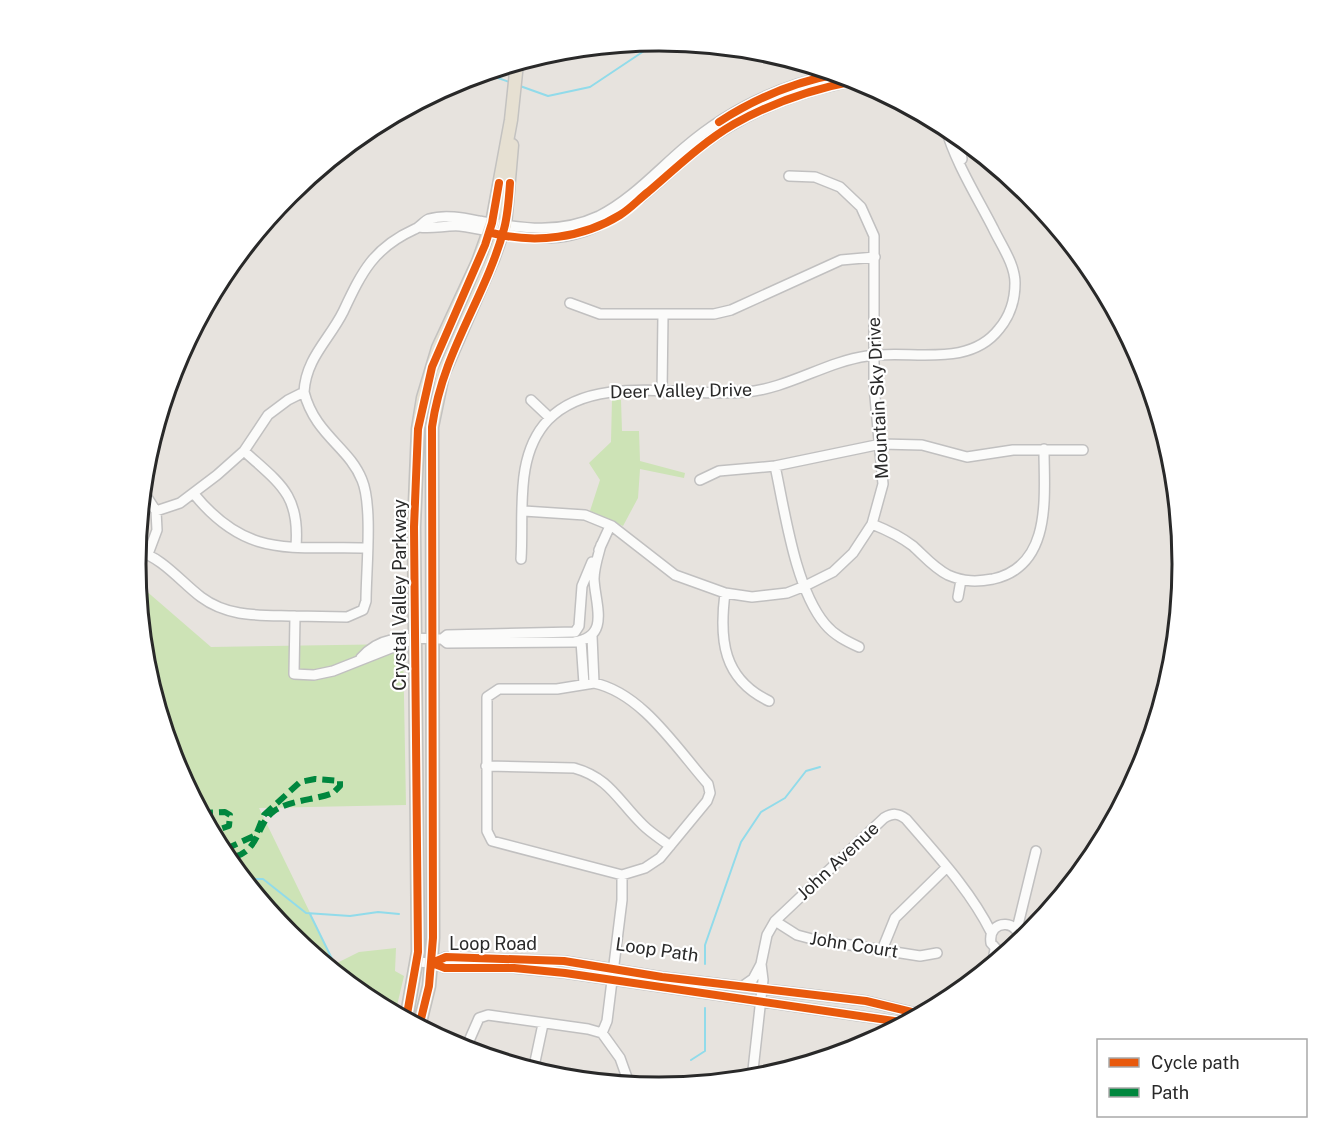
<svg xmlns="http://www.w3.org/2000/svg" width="1319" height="1129" font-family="'Public Sans',sans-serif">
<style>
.green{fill:#cde3b6}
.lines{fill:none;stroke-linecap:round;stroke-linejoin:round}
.stream{stroke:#91dbea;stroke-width:2}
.minor-casing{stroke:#c1c0c0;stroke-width:12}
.major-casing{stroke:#c3c2c0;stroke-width:15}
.minor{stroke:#fbfbfa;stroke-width:9}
.major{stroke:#e6e0d2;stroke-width:12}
.quiet{stroke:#00873e;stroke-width:6;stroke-dasharray:12 6;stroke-linecap:butt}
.cycleway-casing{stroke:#fff;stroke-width:11}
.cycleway{stroke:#e8590c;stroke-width:8}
.labels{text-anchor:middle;stroke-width:4.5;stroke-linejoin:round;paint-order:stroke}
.street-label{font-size:18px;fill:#292929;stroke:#fff}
.rim{fill:none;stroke:#292929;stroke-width:3}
</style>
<rect width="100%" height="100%" fill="#e7e3de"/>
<path class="green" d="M612 399 621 400 622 431H639L640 461 685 473 684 478 640 469 638 498 623 526 590 511 600 480 589 463 611 442Z
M137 583 211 647 403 644 406 805 259 808 335 964 359 952 396 948 395 971 404 976 395 1014 368 1000 289 935 224 855 175 765 146 666Z"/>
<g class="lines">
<path class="stream" d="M484 73 512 83
M520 86 548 96 590 87 659 41
M340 152 372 139 391 117
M243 879H263L306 913 350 916 378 912 399 914
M310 914 335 965
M705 964V945L741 842 761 812 785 798 806 771 820 767
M691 1060 705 1051V1008"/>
<defs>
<path id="minor" d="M958 134 962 159
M419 227C433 229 446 225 460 226 498 231 532 244 572 235 626 222 659 178 701 146 747 111 803 90 859 80
M570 303 600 314H714L731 310 841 260 875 257
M304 392C315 435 349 447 362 480 373 506 366 571 366 601L363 610 347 617 295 616 294 674 314 675 333 671 414 639
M662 392 663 315
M531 400 550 418
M244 451C279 483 300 494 296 546
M775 466C785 512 795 588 825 624 834 635 846 641 859 647
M700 480 719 471 775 466 881 444 922 445 967 457 1013 450H1083
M143 491 156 511 180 503 217 475 244 451 268 415 288 400 304 392C306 358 329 340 343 312 362 272 373 248 415 229 420 227 424 221 429 219 445 214 464 218 479 221 521 228 558 235 599 216 631 200 657 171 684 148 728 110 781 85 837 74
M194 494C247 559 290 546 366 548
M524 511 585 515 612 526 675 575 725 593 752 597 787 593 805 586 833 572 853 553 872 524 883 484 874 386V236L861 207 840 187 815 177 789 176
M872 524C887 530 900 536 913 546 924 556 934 568 948 575 964 582 977 582 993 579 1053 566 1044 495 1044 449
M599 550 610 526
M137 551C162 557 181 582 201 597 229 618 262 615 295 616
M148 554 157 530 156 511
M521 559C524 513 514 456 548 420 594 372 685 398 745 392 787 389 825 362 867 356 910 349 968 369 999 329 1010 316 1015 300 1015 283 1015 264 1001 245 993 228 976 195 955 162 945 126
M725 593C719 640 723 679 769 701
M958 597 961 580
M592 636 594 683
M442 639 447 635 575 632 579 626 582 586 592 562
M581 641 584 684
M361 658C383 632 412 639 442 639L447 643 574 642C611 637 595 604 594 579 594 568 598 556 601 545
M594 683C642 693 677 749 708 784L710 793 707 801 660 858 645 868 622 875 492 841 487 831V697L499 689H557Z
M486 766 574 768C610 778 618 801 643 825 651 833 661 839 670 846
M775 921 797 935 812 939 920 956 937 953
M1017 929 1036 851
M882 950 895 918 947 867
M1009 953 999 952 991 943C987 917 1025 919 1018 945
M417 962 432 963 445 968H514L565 973 908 1023
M432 963 446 957 564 961 662 977 866 1001 924 1015
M761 964 767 935 775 921 884 818C893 813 898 813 906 819 937 855 970 890 991 932
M992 966 995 949
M743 986 753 979 761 964 763 980 752 1079
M602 1033 607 1021 622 900V875
M465 1050 479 1018 488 1015 588 1029 602 1033 620 1058 630 1086
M533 1071 543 1024"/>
<path id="major" d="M406 1020 418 952 414 527 418 429 423 398 438 348 478 262 492 223 511 120 517 63
M419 1027 429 986 433 938 432 427 443 374 493 259 505 225 512 145"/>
</defs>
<use href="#minor" class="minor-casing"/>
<use href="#major" class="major-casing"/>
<use href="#minor" class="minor"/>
<use href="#major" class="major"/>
<path class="quiet" d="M201 813 225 812 230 815 229 826 211 832
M215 840 220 837 224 846 228 848 256 835 264 815 300 782 315 779 340 781V786L333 793C315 800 290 800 274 811 255 825 260 856 226 858"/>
<defs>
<path id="cycleway" d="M719 122C756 98 794 82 837 74
M492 233C535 244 583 238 620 215 630 209 639 199 648 192 676 168 703 142 734 124 773 102 816 88 859 80
M432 963 446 957 564 961 662 977 866 1001 924 1015
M432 963 445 968H514L565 973 908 1023
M406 1020 418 952 414 527 418 429 432 367 485 245 492 223 499 183
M419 1027 429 986 433 938 432 427C443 350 485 299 504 229 508 214 509 198 510 183"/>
</defs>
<use href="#cycleway" class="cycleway-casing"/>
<use href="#cycleway" class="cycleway"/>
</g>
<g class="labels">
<g class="street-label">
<text transform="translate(681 391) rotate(-1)" y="6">Deer Valley Drive</text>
<text transform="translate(878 398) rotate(-93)" y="6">Mountain Sky Drive</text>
<text transform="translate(400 595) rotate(-90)" y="6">Crystal Valley Parkway</text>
<text transform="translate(838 861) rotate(-43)" y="6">John Avenue</text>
<text x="493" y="950">Loop Road</text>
<text transform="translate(854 945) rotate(9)" y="6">John Court</text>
<text transform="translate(657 950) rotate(8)" y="6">Loop Path</text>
</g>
</g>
<path d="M0 0H1319V1129H0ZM146 564a513 513 0 1 1 1026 0a513 513 0 1 1-1026 0Z" fill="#fff" fill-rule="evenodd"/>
<path class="rim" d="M146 564a513 513 0 1 1 1026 0a513 513 0 1 1-1026 0Z"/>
<rect x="1097" y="1039" width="210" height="78" fill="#ffffff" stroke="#a9a9a9" stroke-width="1.5"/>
<rect x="1109" y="1058" width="30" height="9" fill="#e8590c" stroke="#a9a9a9" stroke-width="1.5"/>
<text x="1151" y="1069" font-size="18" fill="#292929">Cycle path</text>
<rect x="1109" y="1088" width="30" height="9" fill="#00873e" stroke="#a9a9a9" stroke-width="1.5"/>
<text x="1151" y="1099" font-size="18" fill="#292929">Path</text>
</svg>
